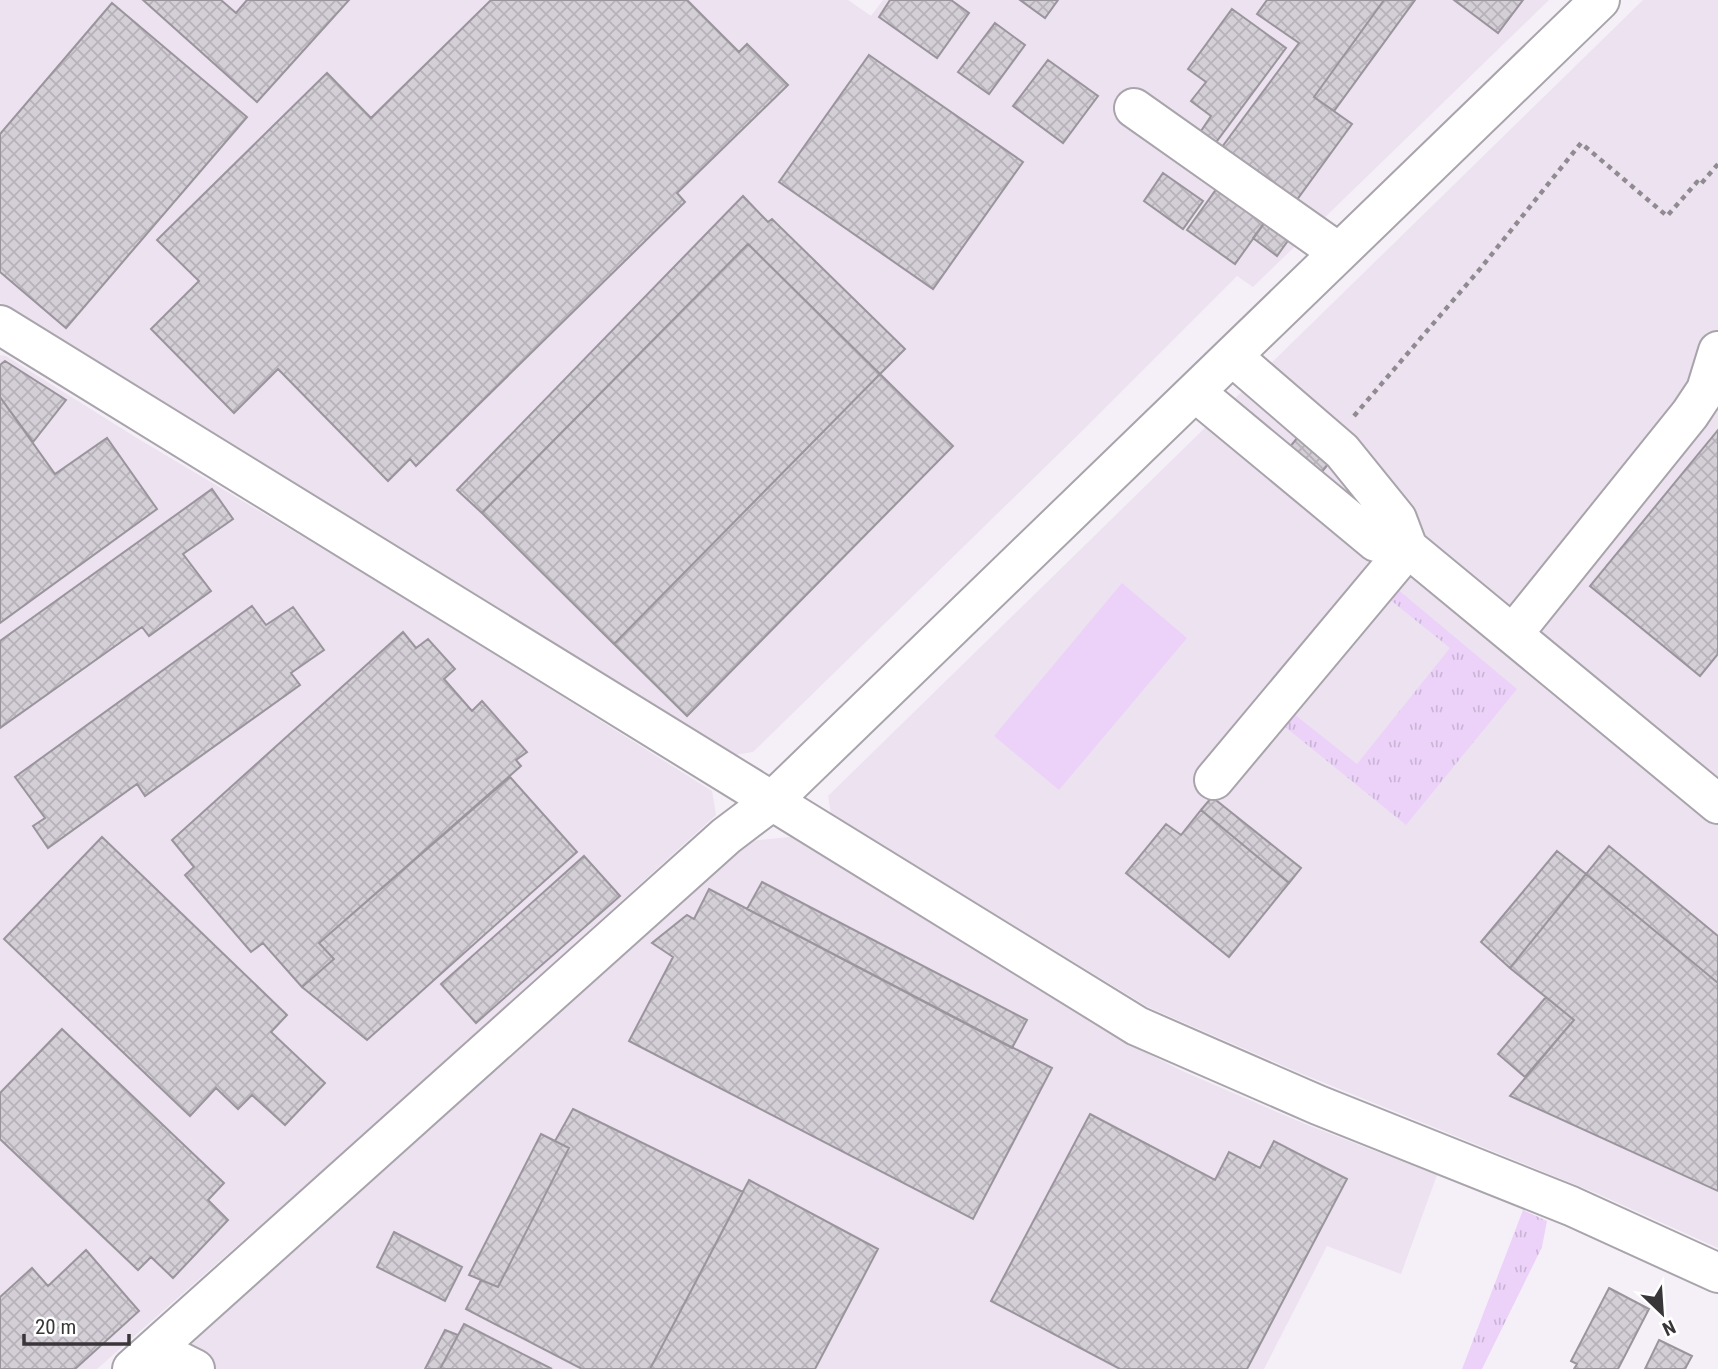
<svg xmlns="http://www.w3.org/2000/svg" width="1718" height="1369" font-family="'Roboto Condensed',sans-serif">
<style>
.built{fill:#ece2f0}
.grass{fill:url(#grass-tufts)}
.garden{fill:#ecd2f9}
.building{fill:url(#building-cross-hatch);stroke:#9a959c;stroke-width:2}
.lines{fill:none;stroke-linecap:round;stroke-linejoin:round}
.minor-casing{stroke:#a9a4ab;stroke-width:42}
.path{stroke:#8f8b91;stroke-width:4.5;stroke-dasharray:5 5;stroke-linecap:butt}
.minor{stroke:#fff;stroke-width:38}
</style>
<defs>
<pattern id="grass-tufts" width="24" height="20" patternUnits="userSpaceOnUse" patternTransform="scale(1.75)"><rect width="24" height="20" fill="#ecd2f9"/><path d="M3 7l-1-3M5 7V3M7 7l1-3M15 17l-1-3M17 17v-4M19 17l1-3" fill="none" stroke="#cbb5d6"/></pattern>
<pattern id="building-cross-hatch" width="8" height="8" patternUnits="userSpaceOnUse" patternTransform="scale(1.75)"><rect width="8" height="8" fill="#d4cfd7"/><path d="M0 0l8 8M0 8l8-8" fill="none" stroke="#b7b2b9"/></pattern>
</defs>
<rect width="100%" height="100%" fill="#f5f0f8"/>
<path class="built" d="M0 0H848L871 16 883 0H1549L1253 287 1237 276 1081 432 753 752 735 755 365 525 188 420 0 303Z
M1643 0H1718V1248L1596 1193 1300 1073 1148 1007 831 814 828 796Z
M0 355 6 356 137 438 407 599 712 791 716 815 399 1103 97 1369H0Z
M790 837 1129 1044 1180 1070 1305 1124 1437 1175 1401 1274 1327 1246 1264 1369H162L750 841Z"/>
<path class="grass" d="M1396 588 1517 689 1406 825 1284 726 1294 714 1357 764 1450 648 1388 598Z
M1523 1210 1547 1221 1542 1247 1482 1369H1462Z"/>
<path class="garden" d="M1122 583 1187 638 1059 790 994 736Z"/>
<path class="building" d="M143 0H221L236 13 247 0H349L257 102Z
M491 0H687L739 52 747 44 788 85 677 193 685 202 416 466 410 459 388 481 278 369 234 413 151 329 199 281 157 240 327 73 371 118Z
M890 0H951L969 13 937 58 879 17Z
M1020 0H1058L1045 18Z
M1267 0H1384L1314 97 1352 124 1296 201 1222 147 1299 43 1257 14Z
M1384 0H1415L1334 111 1314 97Z
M1454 0H1523L1498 33Z
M112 3 247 117 66 328 0 272V134Z
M1232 9 1286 48 1214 145 1199 134 1211 116 1191 101 1206 82 1188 69Z
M995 23 1025 45 989 94 958 72Z
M869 55 1023 162 933 289 779 182Z
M1048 60 1098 96 1063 143 1013 106Z
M1163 173 1203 201 1183 229 1144 201Z
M1220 184 1268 218 1235 264 1187 230Z
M743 196 768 222 772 219 905 349 880 374 748 244 482 513 457 490Z
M1268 218 1292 235 1277 256 1253 238Z
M748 244 880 374 614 644 482 513Z
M5 361 66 400 33 442 0 397V365Z
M880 374 953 446 687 716 614 644Z
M0 397 55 474 107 438 157 509 0 623Z
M1718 430V654L1700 676 1590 586Z
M1302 432 1334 457 1316 479 1284 454Z
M212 489 233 519 183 554 211 591 149 636 142 627 0 728V641Z
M252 606 266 625 293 607 324 650 291 673 300 685 145 796 137 784 48 848 33 826 45 818 15 777Z
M403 632 416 648 428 639 455 669 444 679 472 711 482 701 527 752 516 760 521 766 319 943 334 959 302 987 263 943 251 952 185 875 194 867 172 840Z
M510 777 577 852 367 1040 302 987 334 959 319 943Z
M1212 797 1301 868 1289 883 1201 810Z
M1201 810 1289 883 1229 957 1126 873 1166 824 1181 835Z
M102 837 287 1015 271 1032 325 1083 285 1125 252 1095 238 1109 216 1088 190 1116 4 939Z
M1609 846 1718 936V983L1586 874Z
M1557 851 1586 874 1510 968 1481 942Z
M584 856 620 896 476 1023 441 984Z
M1586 874 1718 983V1191L1510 1096 1574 1020 1510 968Z
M762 882 1027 1020 1012 1048 747 909Z
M709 889 1052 1068 973 1219 629 1041 673 957 652 943 687 915 694 919Z
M1546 997 1574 1020 1525 1077 1498 1054Z
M62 1029 224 1183 208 1200 228 1220 173 1278 151 1257 138 1270 0 1139V1093Z
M573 1109 743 1192 650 1369H582L466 1309 481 1280 498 1287 569 1148 555 1141Z
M1090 1114 1215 1180 1229 1152 1260 1168 1274 1141 1347 1179 1247 1369H1120L991 1301Z
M541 1134 569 1148 498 1287 469 1275Z
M749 1180 878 1249 815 1369H650Z
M394 1232 462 1267 445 1301 377 1267Z
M86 1250 139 1311 75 1369H0V1297L32 1268 48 1286Z
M1609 1288 1649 1309 1618 1369H1574L1577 1364 1571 1361Z
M464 1324 552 1369H440Z
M445 1330 458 1335 440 1369H425Z
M1659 1340 1692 1356 1685 1369H1645Z"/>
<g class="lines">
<defs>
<path id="minor" d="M1134 108 1338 252
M0 325 1137 1026 1318 1105 1571 1206 1718 1273
M1232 356 1342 451 1397 519 1408 548
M1195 392 1376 542 1408 548 1718 804
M1513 634 1690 414 1706 390 1718 351
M1214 780 1408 548
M155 1349 195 1369
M132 1369 726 836 771 802 1600 0"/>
</defs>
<use href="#minor" class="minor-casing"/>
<path class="path" d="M1354 416 1480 269 1581 143 1667 216 1697 182 1700 185 1718 164"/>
<use href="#minor" class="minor"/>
</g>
<g transform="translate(1662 1313) rotate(155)" stroke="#ffffff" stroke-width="5" paint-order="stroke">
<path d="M0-5L12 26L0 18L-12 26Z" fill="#383639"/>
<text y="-10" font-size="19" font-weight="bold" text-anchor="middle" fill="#383639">N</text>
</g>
<path d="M24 1334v10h105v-10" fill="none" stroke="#383639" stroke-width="3.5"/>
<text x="35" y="1334" font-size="21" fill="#383639" stroke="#ffffff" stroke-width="5" paint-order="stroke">20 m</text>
</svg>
